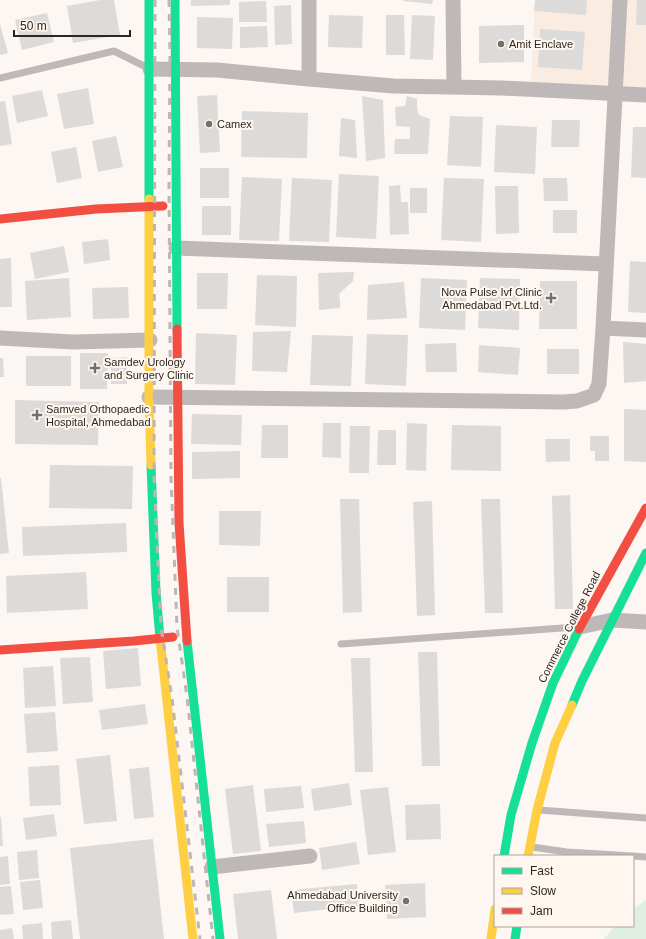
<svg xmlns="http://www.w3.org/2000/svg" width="646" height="939" font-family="Helvetica,sans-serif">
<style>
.commercial{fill:#faece1}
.green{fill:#e0eee3}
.building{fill:#dddada}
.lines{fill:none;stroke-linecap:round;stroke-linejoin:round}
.lane{stroke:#bfb8b8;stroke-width:7}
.street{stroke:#bfb8b8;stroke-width:15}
.fast{stroke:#16e098;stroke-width:9}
.slow{stroke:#ffcf43;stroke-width:9}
.jam{stroke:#f24e42;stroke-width:9}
.rail{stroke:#bcb7b6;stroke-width:3;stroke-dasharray:7 7;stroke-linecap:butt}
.poi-dot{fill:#74706b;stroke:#fff7ef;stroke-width:1.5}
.labels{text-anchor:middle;stroke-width:4;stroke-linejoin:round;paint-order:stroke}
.poi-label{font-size:11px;fill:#2b2722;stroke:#fff7ef;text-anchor:start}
.street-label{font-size:11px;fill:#2b2722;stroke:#fff7ef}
</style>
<rect width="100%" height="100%" fill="#fcf7f2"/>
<path class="commercial" d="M535 0H646V88L531 82Z"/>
<path class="green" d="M646 900V939H604L615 926H633V909Z"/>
<path class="building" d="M100 0H114L120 35 73 43 67 6Z
M191 0H230V5L191 6Z
M403 0H433L432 4 403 1Z
M535 0H587L586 15 534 11Z
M637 0H646V25H636Z
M266 1 267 22H239V2Z
M291 5 292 44 275 45 274 6Z
M47 13 54 42 22 50 15 20Z
M329 15 363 16 362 48 328 47Z
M386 15H404L405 55H386Z
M412 15 435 16 433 60 410 59Z
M197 17 233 18 232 49 197 48Z
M0 24 8 53 0 55Z
M524 25V62L479 63V26Z
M267 26 268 47 240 48V27Z
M540 29 585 32 582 70 538 67Z
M88 88 94 124 64 129 57 94Z
M42 90 48 116 17 123 12 96Z
M217 95 220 152 200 153 197 96Z
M362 96 383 100 385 158 366 161Z
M407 96 417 99V109L419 115 430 119 428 154H394L395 139H410V127L396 126 395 107 405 106Z
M5 101 12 144 0 146V102Z
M242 111 308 113 307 158 241 157Z
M450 116 483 117 481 167 447 165Z
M341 118 355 120 357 158 339 156Z
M552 120H580L579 147H551Z
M496 125 537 127 535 174 494 172Z
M633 127H646V178L631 177Z
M116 136 123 167 98 172 92 141Z
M76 147 82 178 57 183 51 152Z
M200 168H229V198H200Z
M339 174 379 176 376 239 336 237Z
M242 177 282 179 279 241 239 240Z
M292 178 332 180 329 242 289 241Z
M444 178 484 179 481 242 441 240Z
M543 178H567L568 201H544Z
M400 185 401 202H408L409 234 390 235 389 186Z
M495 186H518L519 233 496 234Z
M410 188H427V213H410Z
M202 206H231V235H202Z
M553 210H577V233H553Z
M108 239 110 260 84 264 82 242Z
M64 246 69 272 35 279 30 253Z
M11 258 12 307H0V259Z
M630 261 646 262V313L628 312Z
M354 272 353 281 339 294 340 300V308L319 310 318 273Z
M197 273H228L227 309H197Z
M257 275 297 276 296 327 255 325Z
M69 278 71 317 27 320 25 281Z
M421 278 467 280 465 330 419 328Z
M480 278 520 279 519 330 478 328Z
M540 281H577V329H539Z
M404 282 407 318 367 320 368 285Z
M128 287 129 318 93 319 92 288Z
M291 331 287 372 252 371 253 332Z
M196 333 237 335 235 385 195 384Z
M367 334 408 335 406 386 365 384Z
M312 335 353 336 351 386 310 385Z
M623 342 646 344V381L624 383Z
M456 343 457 372H426L425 344Z
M479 345 520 348 518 375 478 372Z
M547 349H579V374H547Z
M80 353H108L107 389H80Z
M26 356H71V386H26Z
M127 357V384H111V358Z
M0 358H3L4 377H0Z
M15 400 99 402 98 445 15 444Z
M624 409 646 410V462L624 461Z
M192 414 242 415 241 445 191 444Z
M323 423H341V458L322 457Z
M407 423 427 424 426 471 406 470Z
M262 425H288V458H261Z
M452 425 501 426V471L451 470Z
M350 426H370L369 473H349Z
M378 430H396V465H377Z
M590 436H609V461H595V451H590Z
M545 439H570V461L546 462Z
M240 451V478L192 479V452Z
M50 465 133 466 132 509 49 508Z
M0 478H1L9 553 0 554Z
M570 495 573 609H555L552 496Z
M340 499H359L362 612 343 613Z
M481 499H500L503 613H485Z
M432 501 435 615 417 616 413 502Z
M219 511H261L260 546 219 545Z
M126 523 127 552 23 556 22 527Z
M86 572 88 609 7 613 6 576Z
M227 577H269V612H227Z
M138 648 141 686 106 689 103 651Z
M418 652H437L440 766H422Z
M90 657 93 702 63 704 60 658Z
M351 658H370L373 772H355Z
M53 666 56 706 25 708 23 668Z
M145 704 148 724 102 730 99 710Z
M55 712 58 751 27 753 24 714Z
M110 755 117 821 84 824 76 759Z
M59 765 61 805 30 806 28 767Z
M149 767 154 817 134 819 129 769Z
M349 783 352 805 314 811 311 789Z
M253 785 261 851 233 854 225 789Z
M301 786 304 808 266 812 264 789Z
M388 787 396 852 368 855 360 790Z
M440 804 441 839 406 840 405 805Z
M54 814 57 836 26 840 23 818Z
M0 817H1L3 846H0Z
M304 821 306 843 269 847 266 824Z
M153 839 164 939H80L70 848Z
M356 842 360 864 322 870 319 848Z
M37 850 39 878 19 880 17 852Z
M8 856 10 884 0 885V857Z
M40 880 43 908 23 910 20 882Z
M425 883 426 917 387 919 385 885Z
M357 884 359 906 294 913 291 890Z
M11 886 14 914 0 915V887Z
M271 890 277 939H238L233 894Z
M71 920 73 939H52L51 922Z
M42 923 43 939H23L22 925Z
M12 928 14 939H0V930Z"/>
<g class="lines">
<path class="lane" d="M0 78 114 51 146 67
M341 644 576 627
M539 810 646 818
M532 847 567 852 632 856
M633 856 646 857"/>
<path class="street" d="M309 0V79
M453 0 454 87
M150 69 217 70 309 79 394 86 502 88 646 95
M176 248 606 264
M603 328 646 330
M0 338 73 342 150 340
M149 397 564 402 577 401 594 395 599 384 603 328 620 0
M580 627 612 620 646 622
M212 867 310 856"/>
<path class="fast" d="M149 0V199
M175 0 177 329
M151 465 156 593 160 638
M187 641 220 939
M572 705 582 681 646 553
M504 856 511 815 532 743 553 683 579 629
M515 939 517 926"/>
<path class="slow" d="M149 199V397L151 465
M160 638 193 939
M528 856 537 810 555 743 572 705
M491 939 495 909"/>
<path class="jam" d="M0 219 96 209 163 206
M177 329 179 523 187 641
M579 629 646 508
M0 650 134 641 173 637"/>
<path class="rail" d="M155 0 154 475 161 627 172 698 200 939
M169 0 170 51 169 190 171 477 177 627 187 697 213 939"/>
</g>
<g class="poi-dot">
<circle cx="501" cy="44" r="4"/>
<circle cx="209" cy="124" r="4"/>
<path d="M549 292h4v4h4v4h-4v4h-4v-4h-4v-4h4z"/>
<path d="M93 362h4v4h4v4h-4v4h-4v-4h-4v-4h4z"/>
<path d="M35 409h4v4h4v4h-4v4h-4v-4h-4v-4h4z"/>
<circle cx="406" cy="901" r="4"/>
</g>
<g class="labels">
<g class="poi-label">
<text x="509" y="48">Amit Enclave</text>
<text x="217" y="128">Camex</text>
<text x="542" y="296" text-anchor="end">Nova Pulse Ivf Clinic<tspan x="542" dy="13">Ahmedabad Pvt.Ltd.</tspan></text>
<text x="104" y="366">Samdev Urology<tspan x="104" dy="13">and Surgery Clinic</tspan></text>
<text x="46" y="413">Samved Orthopaedic<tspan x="46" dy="13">Hospital, Ahmedabad</tspan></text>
<text x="398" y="899" text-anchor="end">Ahmedabad University<tspan x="398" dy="13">Office Building</tspan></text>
</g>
<g class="street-label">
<text transform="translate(569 627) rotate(-63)" y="4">Commerce College Road</text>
</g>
</g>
<rect x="494" y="855" width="140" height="72" fill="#fff7ef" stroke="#aaa49d"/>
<rect x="502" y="868" width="20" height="6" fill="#16e098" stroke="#aaa49d"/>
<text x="530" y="875" font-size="12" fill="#2b2722">Fast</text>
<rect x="502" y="888" width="20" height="6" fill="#ffcf43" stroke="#aaa49d"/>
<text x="530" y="895" font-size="12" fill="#2b2722">Slow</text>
<rect x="502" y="908" width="20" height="6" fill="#f24e42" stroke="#aaa49d"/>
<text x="530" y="915" font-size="12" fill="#2b2722">Jam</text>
<path d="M14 30v6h116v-6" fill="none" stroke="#2b2722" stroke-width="2"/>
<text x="20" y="30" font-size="12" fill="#2b2722" stroke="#fff7ef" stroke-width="3" paint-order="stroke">50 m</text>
</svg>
